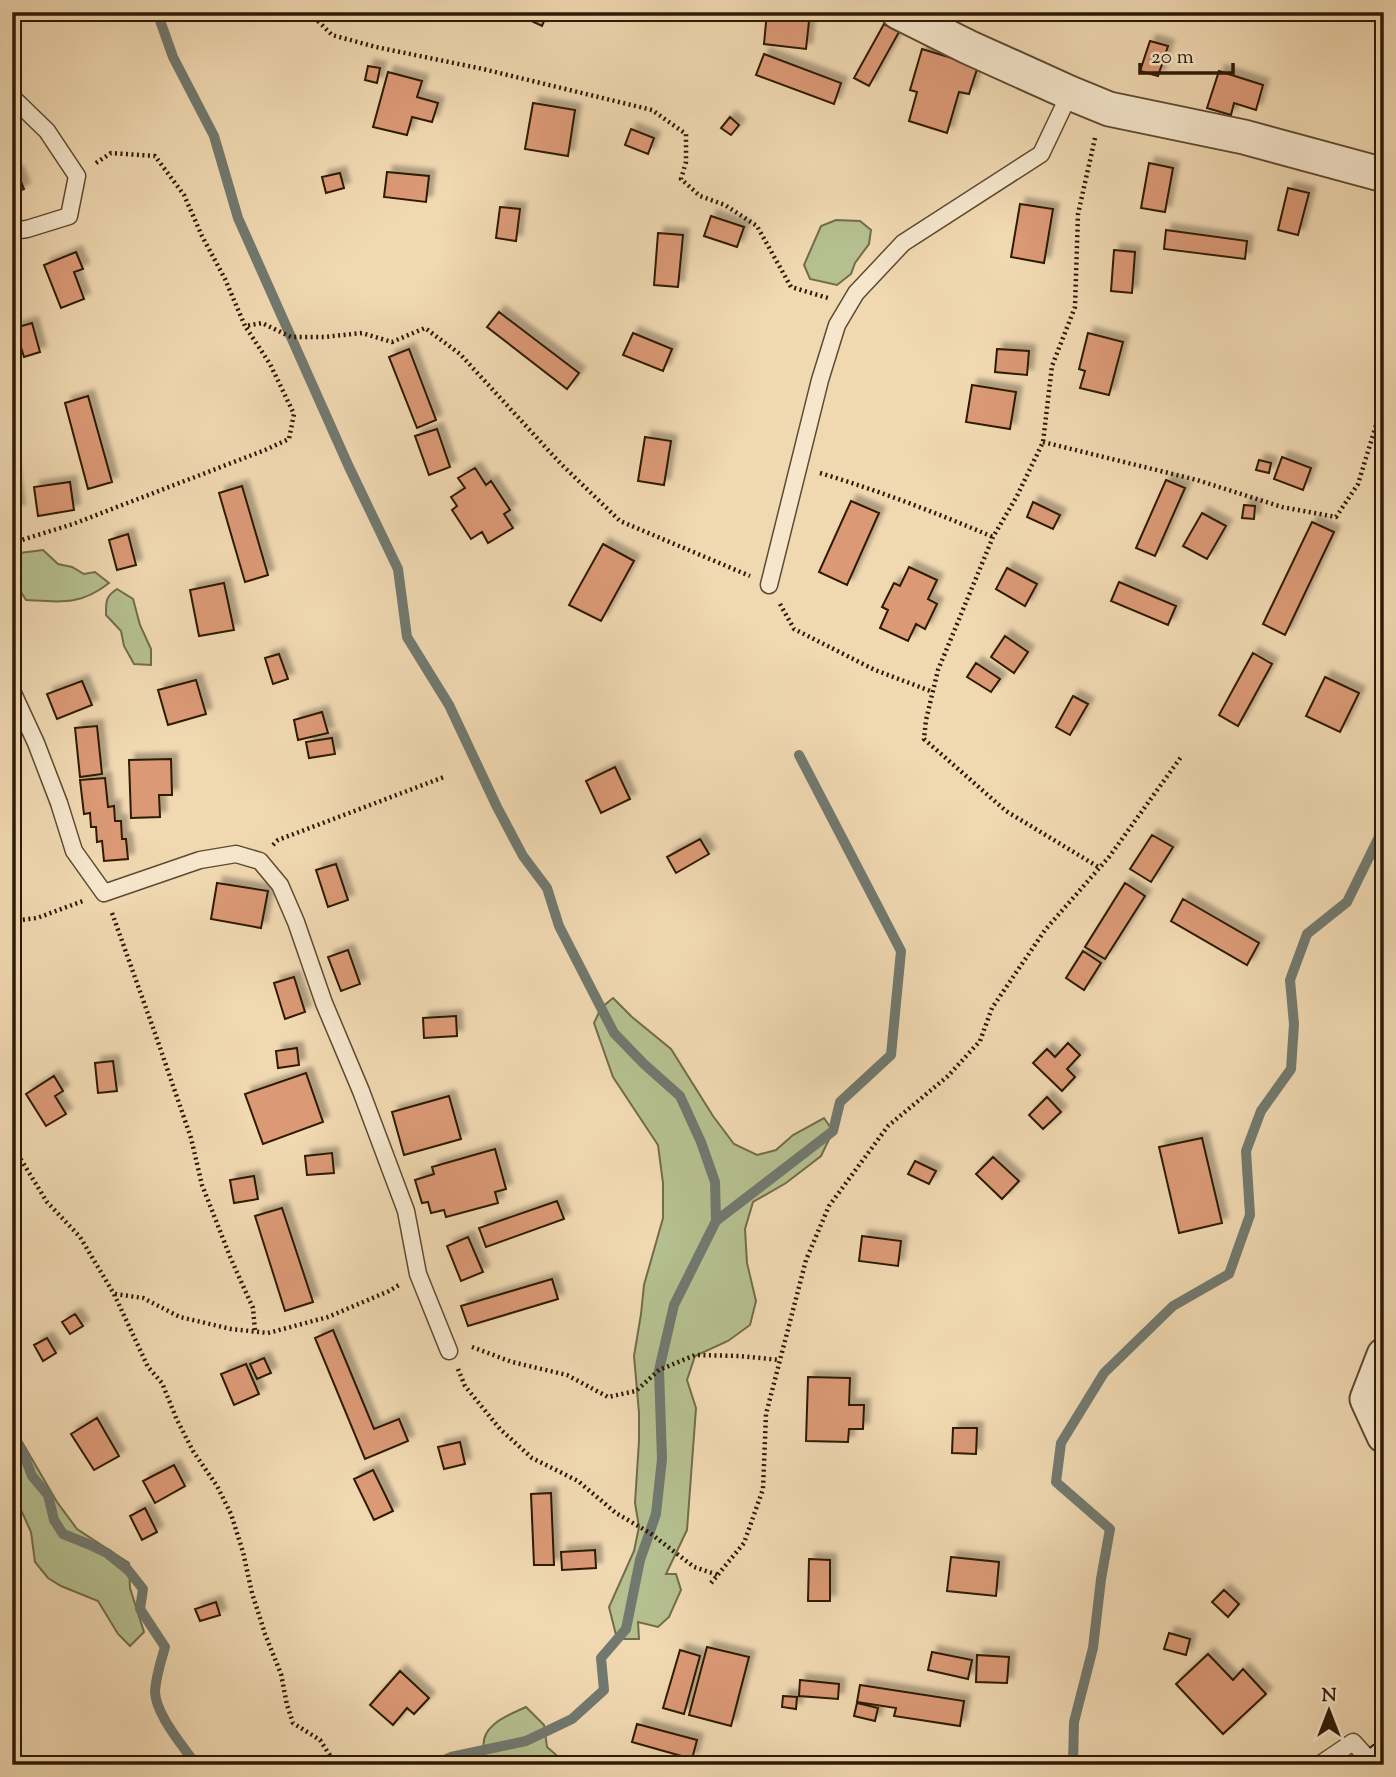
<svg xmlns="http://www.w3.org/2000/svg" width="1396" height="1777" font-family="'Sorts Mill Goudy',serif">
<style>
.green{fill:#b5bf8f;stroke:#726c4a;stroke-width:2}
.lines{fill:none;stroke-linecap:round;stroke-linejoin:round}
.stream{stroke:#71796f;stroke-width:10}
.building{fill:#db9976;stroke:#2e1a05;stroke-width:2;filter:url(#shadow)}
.lane-casing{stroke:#5e4a30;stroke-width:19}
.street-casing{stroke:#5e4a30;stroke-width:37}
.secondary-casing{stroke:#2e1a05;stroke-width:42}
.path{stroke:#2e1a05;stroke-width:4.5;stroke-dasharray:2 3.5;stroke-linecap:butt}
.lane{stroke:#f5e6cc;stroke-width:16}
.street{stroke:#f5e6cc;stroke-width:33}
.secondary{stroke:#f5e6cc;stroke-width:38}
</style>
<defs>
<filter id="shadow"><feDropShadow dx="6" dy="-6" stdDeviation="2" flood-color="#0004"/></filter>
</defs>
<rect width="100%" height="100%" fill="#f0d8b1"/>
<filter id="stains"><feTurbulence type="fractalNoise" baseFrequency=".00286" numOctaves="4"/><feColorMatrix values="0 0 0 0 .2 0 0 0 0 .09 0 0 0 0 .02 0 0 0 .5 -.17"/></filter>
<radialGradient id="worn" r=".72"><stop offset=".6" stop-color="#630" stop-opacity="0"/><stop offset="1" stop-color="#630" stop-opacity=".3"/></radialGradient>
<path class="green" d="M836 220 860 221 871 230 869 244 855 263 851 274 837 285 810 279 804 265 821 226Z
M43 550 58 564 72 567 84 574 95 572 109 583C80 606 60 602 26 600L12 578V554Z
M117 589 133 599 140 625 151 649V665L134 664 124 646 121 631 106 615C106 602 105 597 117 589Z
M613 998 632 1017 671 1049 713 1116 734 1144 757 1155 776 1150 793 1135 824 1118 833 1131 821 1156 786 1183 753 1202 745 1229 747 1263 756 1301 750 1325 728 1341 695 1356 687 1380 696 1408 687 1530 666 1574H676L681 1590 669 1617 658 1627 638 1622 639 1639H617L609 1607 634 1551 639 1527 635 1503 639 1441V1413L634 1356 641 1314 644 1285 663 1218V1183L658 1145 613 1077 594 1023 601 1008Z
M12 1434 22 1442 57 1502 77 1529 129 1563 130 1588 144 1632 130 1646 118 1634 98 1601 61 1586 48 1578 35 1562 31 1532 12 1490Z
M526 1707 544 1725 547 1747 562 1760 557 1765H517L502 1760 489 1761C487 1758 484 1754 484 1750 479 1725 509 1715 526 1707Z"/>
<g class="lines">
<path class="stream" d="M157 12 173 57 214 136 238 218 349 467 398 569 407 637 449 705 497 807 523 856 547 888 559 926 614 1033 644 1064 680 1096 701 1142 715 1182 716 1221 674 1305 659 1370 662 1459 656 1514 640 1560 626 1629 601 1658 604 1690 572 1719 526 1741 451 1757 432 1765
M716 1221 833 1131 840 1102 891 1055 901 951 799 755
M12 1441 22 1450 32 1476 48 1495 54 1520 63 1534 88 1544 107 1553 128 1570 143 1589 140 1609 165 1647C161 1661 156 1676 155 1691 155 1714 184 1747 196 1765
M1073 1765 1074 1722 1093 1648 1101 1579 1110 1529 1056 1482 1061 1443 1104 1373 1173 1306 1229 1274 1250 1215 1246 1151 1261 1111 1291 1069 1294 1024 1290 980 1307 934 1347 902 1378 839 1384 815"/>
</g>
<path class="building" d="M512 12H548L542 26Z
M767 12H810L806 49 764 44Z
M884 24 899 32 869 86 854 78Z
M1150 41 1168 46 1158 76 1140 71Z
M922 49 978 66 969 94 959 92 947 133 909 121 917 92 910 90Z
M764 54 841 83 834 104 756 75Z
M368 66 380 68 377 83 365 80Z
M1219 71 1263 85 1256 110 1234 103 1231 115 1207 108Z
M388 72 422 81 417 97 438 103 432 122 412 117 407 135 373 127Z
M533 103 575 110 568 156 525 149Z
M730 117 739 125 731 135 721 128Z
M631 129 654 138 648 154 625 145Z
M1149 163 1173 168 1165 212 1141 208Z
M17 172 24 189 12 194V173Z
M387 172 429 176 426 202 384 197Z
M340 173 344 188 326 193 322 177Z
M1288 188 1309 193 1298 235 1278 230Z
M1020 204 1053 209 1044 263 1011 257Z
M500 207 520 209 516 241 496 238Z
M711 216 744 227 737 247 704 236Z
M1166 230 1247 241 1245 259 1164 249Z
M658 233 683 235 678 287 654 285Z
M1114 250 1135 252 1132 293 1111 291Z
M76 252 83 269 74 272 84 299 61 308 44 265Z
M499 312 579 373 567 389 487 327Z
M32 323 40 352 24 357 15 328Z
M633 333 672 349 663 371 623 355Z
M1088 333 1123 342 1109 395 1080 388 1085 371 1079 369Z
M409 349 436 420 417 428 389 357Z
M997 349 1029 351 1027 375 995 372Z
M972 385 1016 392 1010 429 966 422Z
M88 396 112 482 88 489 65 403Z
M437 429 450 467 429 475 415 436Z
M645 437 671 441 664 485 638 481Z
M1282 457 1311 468 1303 490 1274 479Z
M1259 460 1271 463 1269 473 1256 470Z
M12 464 19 510 12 511Z
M475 468 486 485 491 481 510 510 504 514 513 528 488 543 482 532 471 539 452 510 457 506 451 497 465 488 458 478Z
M1166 480 1185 488 1155 556 1136 548Z
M70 482 74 510 38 516 34 487Z
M242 486 268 575 245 582 219 493Z
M851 501 879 513 847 585 819 572Z
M1033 502 1060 515 1053 529 1027 517Z
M1244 505 1255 506 1254 519 1242 518Z
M1202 513 1226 526 1207 559 1183 546Z
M1312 522 1334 532 1285 635 1263 624Z
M128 534 136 565 117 570 109 540Z
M603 544 634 561 601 621 569 605Z
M909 567 937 580 928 599 937 604 925 629 916 624 908 641 880 628 888 610 882 607 894 583 900 586Z
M1007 568 1037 584 1025 606 996 589Z
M1119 582 1176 606 1168 625 1111 601Z
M224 583 234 630 199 636 190 590Z
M1005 636 1028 652 1014 673 991 657Z
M1253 653 1272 664 1238 726 1219 715Z
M279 654 288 679 273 684 265 658Z
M976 663 1000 679 991 692 967 677Z
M1325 677 1359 693 1340 732 1306 716Z
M196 680 206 714 168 725 158 690Z
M82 681 92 705 57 719 47 694Z
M1073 696 1088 704 1070 735 1056 727Z
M322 712 328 733 298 740 294 720Z
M97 726 102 774 80 777 75 728Z
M332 738 335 754 309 758 306 742Z
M171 759 172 795H159L160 817 131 818 129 760Z
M615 767 630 799 601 813 586 781Z
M105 778 108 807 114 806 115 821H121L122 839H126L128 859 104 861 102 841 97 842 96 827H91L90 813 84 814 80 780Z
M1152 835 1173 847 1151 882 1130 869Z
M700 839 709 854 676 873 667 857Z
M336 864 348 900 328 907 316 870Z
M217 883 268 891 261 928 211 919Z
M1125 883 1145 896 1105 959 1085 947Z
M1183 899 1259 943 1247 965 1171 921Z
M348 950 360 984 341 991 328 957Z
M1083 951 1101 963 1084 990 1066 978Z
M294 977 305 1012 285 1019 274 983Z
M456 1016 457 1036 424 1038 423 1018Z
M1068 1043 1080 1055 1067 1069 1075 1077 1062 1091 1033 1063 1047 1049 1055 1057Z
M297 1048 299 1065 278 1068 276 1051Z
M113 1061 117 1091 98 1093 95 1063Z
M306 1073 323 1122 263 1144 245 1094Z
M54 1076 63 1091 55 1096 66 1114 46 1126 26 1094Z
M449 1096 461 1139 404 1155 392 1112Z
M1047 1097 1061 1112 1043 1129 1029 1115Z
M1202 1138 1222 1223 1179 1233 1159 1147Z
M495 1149 506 1189 495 1192 498 1203 446 1217 444 1210 431 1213 428 1202 422 1203 415 1180 434 1174 432 1167Z
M332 1153 334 1173 307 1175 305 1156Z
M993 1157 1019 1181 1002 1199 976 1174Z
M915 1161 936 1171 929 1184 908 1174Z
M254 1176 258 1199 234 1203 230 1180Z
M557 1201 564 1219 486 1247 479 1228Z
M282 1208 313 1302 285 1311 255 1216Z
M862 1236 901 1241 898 1266 859 1261Z
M468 1237 483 1272 461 1281 447 1246Z
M552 1279 558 1299 468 1326 461 1306Z
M75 1314 83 1326 70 1334 62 1322Z
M333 1330 374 1429 399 1419 408 1441 365 1459 315 1338Z
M47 1338 56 1353 43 1361 34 1345Z
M264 1358 271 1373 257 1379 250 1364Z
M246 1364 259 1394 234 1405 221 1374Z
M808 1377 850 1378 849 1405H864L863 1429H849L848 1442 806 1441Z
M97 1418 119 1456 94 1470 71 1434Z
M953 1428H977L976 1454 952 1453Z
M460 1442 465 1464 444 1469 438 1447Z
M174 1465 185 1486 155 1503 143 1481Z
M373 1470 393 1511 374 1520 354 1479Z
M551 1493 554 1565H534L531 1494Z
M145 1508 157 1532 142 1540 130 1516Z
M595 1550 596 1568 562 1570 561 1552Z
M951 1557 999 1562 996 1596 947 1591Z
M809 1559 830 1560V1601H808Z
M1224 1590 1239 1604 1228 1617 1212 1602Z
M216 1602 220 1615 200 1621 195 1609Z
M1169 1633 1190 1639 1186 1655 1164 1649Z
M707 1647 749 1657 731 1726 689 1715Z
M680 1650 700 1656 684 1714 663 1708Z
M932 1652 972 1660 968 1679 928 1670Z
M1208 1654 1233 1680 1243 1669 1266 1694 1223 1734 1176 1684Z
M977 1655 1009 1657 1007 1683 976 1682Z
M400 1671 429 1698 414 1714 407 1708 393 1725 370 1705Z
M800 1680 839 1684 838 1699 799 1696Z
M860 1685 964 1701 960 1726 894 1716 896 1708 857 1702Z
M783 1696 797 1697 796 1709 782 1707Z
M857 1703 878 1708 875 1721 854 1716Z
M637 1724 697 1740 692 1759 632 1742Z"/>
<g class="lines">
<defs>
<path id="lane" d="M12 97 47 131 77 176 69 216 27 229 12 231
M769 585 820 380 837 325 856 293 903 243 1041 154 1070 93
M12 691 36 743 59 803 74 851 104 893 200 860 236 854 260 861 280 885 296 922 324 1003 361 1091 406 1211 418 1274 449 1351
M1319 1765 1353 1742 1374 1765"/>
<path id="street" d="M898 12 968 47 1070 93 1109 109 1244 137 1384 175
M1384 1355 1367 1399 1384 1436"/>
<path id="secondary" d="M1382 1765 1384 1762"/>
</defs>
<use href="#lane" class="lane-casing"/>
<use href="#street" class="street-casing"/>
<use href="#secondary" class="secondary-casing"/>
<path class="path" d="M313 12V16L332 35 376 47 483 69 652 110 686 134V162L681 179 700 196 725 205 757 226 791 287 828 298
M1095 138 1078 214 1075 307 1052 366 1043 442 1017 496 993 537 938 670 926 720 924 739 1006 811 1100 868
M96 163 111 153 155 156 184 195 202 236 225 279 245 326 262 323 291 337H324L362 333 392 342 425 328 460 354 560 463 620 521 750 576
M1043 442 1197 480 1282 507 1336 517 1358 484 1384 399
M820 473C880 491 937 513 993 537
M12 543 73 524 265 450 289 439 294 414 270 364 245 326
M780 604 794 629 875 670 933 692
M273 845 278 840 444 777
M112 913 157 1039 191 1138 202 1185 231 1259 253 1308 255 1331
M12 921 37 918 83 901
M12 1145 47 1202 80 1237 114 1294 148 1367 162 1383 177 1420 193 1451 217 1486 231 1514 243 1552 252 1593 265 1634 281 1674 287 1705 293 1723 320 1740 336 1765
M115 1294 143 1298 180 1317 231 1329 268 1333 328 1317 389 1291 399 1285
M472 1347 512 1362 567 1375 608 1397 636 1391 659 1370 695 1355 740 1356 780 1360
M458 1369 465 1386 500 1429 532 1458 578 1481 616 1513 650 1533 694 1567 718 1575
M711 1583 744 1543 763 1489 766 1414 806 1260 829 1206 888 1126 948 1076 980 1041 992 1008 1045 930 1109 857 1181 757"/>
<use href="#lane" class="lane"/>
<use href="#street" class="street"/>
<use href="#secondary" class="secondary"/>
</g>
<rect width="1396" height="1777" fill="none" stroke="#f0d8b1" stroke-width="42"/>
<rect x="14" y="14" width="1368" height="1749" fill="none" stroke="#2e1a05" stroke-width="3.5"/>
<rect x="21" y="21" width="1354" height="1735" fill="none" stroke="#2e1a05" stroke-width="2"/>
<g transform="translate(1329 1711)" stroke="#f5e6cc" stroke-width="5" paint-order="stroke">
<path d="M0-5L12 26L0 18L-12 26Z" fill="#2e1a05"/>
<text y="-10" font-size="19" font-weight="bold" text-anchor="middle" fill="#2e1a05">N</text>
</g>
<path d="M1140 63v10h93v-10" fill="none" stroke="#2e1a05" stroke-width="3.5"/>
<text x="1151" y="63" font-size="21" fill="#2e1a05" stroke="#f5e6cc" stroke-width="5" paint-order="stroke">20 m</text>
<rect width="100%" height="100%" filter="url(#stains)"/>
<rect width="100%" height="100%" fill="url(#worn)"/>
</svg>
